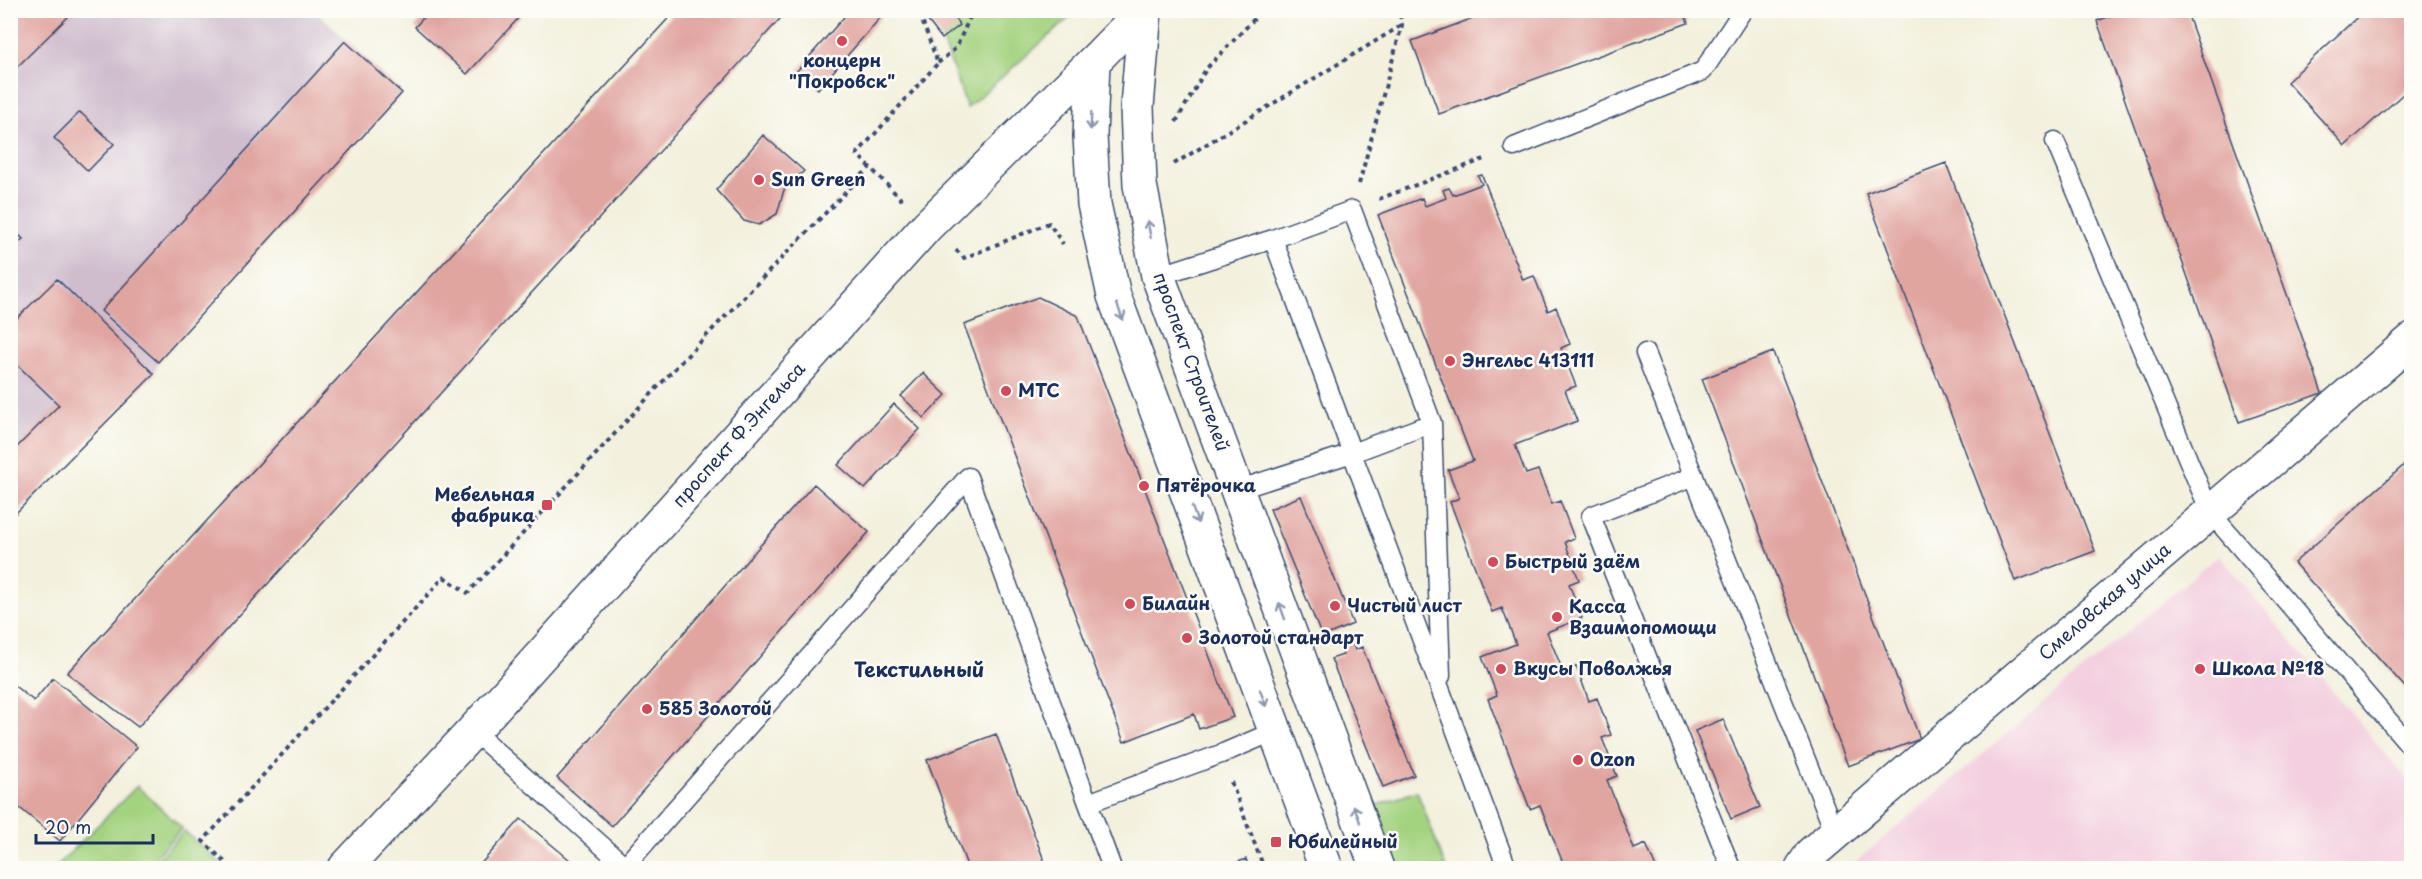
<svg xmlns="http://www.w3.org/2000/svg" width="2422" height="879" font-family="'Playpen Sans',sans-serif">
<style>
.built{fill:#f3cfdf}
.industrial{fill:#cfbdce}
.green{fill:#a4d380;stroke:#60816f;stroke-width:1.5}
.building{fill:#e1a5a0}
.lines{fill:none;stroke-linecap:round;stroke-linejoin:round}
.lane-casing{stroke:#3b4c71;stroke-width:21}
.street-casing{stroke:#3b4c71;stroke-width:36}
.secondary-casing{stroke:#3b4c71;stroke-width:36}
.primary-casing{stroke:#3b4c71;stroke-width:36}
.path{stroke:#3b4c71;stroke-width:4;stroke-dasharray:4.5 4.5;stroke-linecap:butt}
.lane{stroke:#fff;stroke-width:18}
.street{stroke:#fff;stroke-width:33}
.secondary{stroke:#fff;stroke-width:33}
.primary{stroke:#fff;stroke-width:33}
.oneway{stroke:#8d97ae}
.poi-dot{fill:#d1495b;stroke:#fdfcf7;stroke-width:2}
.labels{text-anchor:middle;stroke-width:5;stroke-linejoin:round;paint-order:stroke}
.poi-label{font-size:18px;font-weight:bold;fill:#1b2f5e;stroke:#fdfcf7;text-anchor:start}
.street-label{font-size:18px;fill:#1b2f5e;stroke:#fdfcf7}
.neighbourhood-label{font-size:20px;font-weight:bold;fill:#1b2f5e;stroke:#fdfcf7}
</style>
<rect width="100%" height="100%" fill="#fdfcf7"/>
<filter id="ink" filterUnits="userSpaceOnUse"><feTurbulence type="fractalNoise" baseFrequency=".0167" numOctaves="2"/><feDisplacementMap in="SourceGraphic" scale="12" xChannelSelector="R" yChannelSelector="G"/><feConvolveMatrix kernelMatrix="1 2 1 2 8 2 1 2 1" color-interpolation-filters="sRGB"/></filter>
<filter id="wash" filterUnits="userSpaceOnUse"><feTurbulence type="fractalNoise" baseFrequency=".008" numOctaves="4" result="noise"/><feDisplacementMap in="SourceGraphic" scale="24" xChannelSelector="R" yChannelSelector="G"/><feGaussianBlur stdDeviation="1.35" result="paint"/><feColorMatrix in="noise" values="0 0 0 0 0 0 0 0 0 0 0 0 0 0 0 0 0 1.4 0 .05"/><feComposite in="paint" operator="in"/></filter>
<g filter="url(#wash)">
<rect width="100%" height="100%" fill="#f3f0dd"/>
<path class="built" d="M2219 555 2411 784V868H1848Z"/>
<path class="industrial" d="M11 11H316L402 93 158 362 154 374 11 519Z"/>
<path class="green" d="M932 10 1077 11 967 108Z
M137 786 182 828 145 868H55Z
M1417 791 1446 868H1392L1369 808Z
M184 831 226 868H150Z"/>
<g id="blocks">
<path class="building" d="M10 10H75L17 67 10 60Z
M430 10H526L467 74 415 27Z
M676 10H788L138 727 67 673Z
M850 10H887L818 89 797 71Z
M941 10H948L960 25 942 39 928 21Z
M1495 10H1683L1688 23 1439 114 1412 41Z
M2126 10H2186L2322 393 2239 422 2097 21Z
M2365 10H2412V86L2345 146 2287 82Z
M345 41 402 93 158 362 101 311Z
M80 112 114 144 88 171 54 138Z
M763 135 804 171 784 190 777 214 759 225 744 221 716 190Z
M1946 163 2095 551 2015 581 1866 193Z
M1482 175 1523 280 1534 276 1548 311 1556 307 1570 344 1561 348 1576 386 1565 390 1577 421 1515 445 1526 474 1538 470 1552 504 1560 501 1574 538 1565 542 1579 580 1569 584 1582 618 1547 632 1563 671 1576 666 1589 701 1597 698 1611 735 1602 738 1617 776 1607 780 1634 849 1646 844 1656 868H1565L1540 805 1530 809 1488 699 1497 695 1482 657 1516 644 1502 608 1492 612 1450 502 1459 498 1448 470 1473 461 1378 215 1422 198 1425 206 1446 198 1443 190 1449 188 1453 195 1482 184 1478 176Z
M10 226 23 239 10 250Z
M57 279 154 374 10 519V454L59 405 10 358V325Z
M1038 297 1078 316 1233 717 1199 729 1194 714 1124 742 964 325Z
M1773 352 1920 739 1848 766 1702 379Z
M923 373 946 395 924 418 901 396Z
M894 404 920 429 865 489 838 465Z
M2412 458V695L2294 563Z
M814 484 869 532 612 826 557 778Z
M1301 496 1353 624 1322 637 1270 509Z
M1350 638 1355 650 1362 647 1414 775 1383 787 1331 659 1343 655 1338 643Z
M53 678 137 747 60 841 10 800V686L12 684 34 701Z
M1723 719 1760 807 1731 819 1695 731Z
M996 734 1047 868H968L927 760Z
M521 819 577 866 575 868H477Z
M1246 859 1249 868H1222Z"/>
</g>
</g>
<g filter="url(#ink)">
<use href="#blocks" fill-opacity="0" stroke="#3b4c71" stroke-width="1.5"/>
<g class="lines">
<defs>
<path id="lane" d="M2055 141 2210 512 2412 748
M1514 147 1703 71 1743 10
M1158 276 1273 239 1352 210 1432 423 1352 453 1273 239
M1645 353 1835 833
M1432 423 1441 676
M1694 476 1591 516 1731 868
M1237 490 1352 453 1507 868
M473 731 625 866 968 477 1088 803 1221 754 1275 731
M1088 803 1112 868"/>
<path id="street" d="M1802 868 1812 853 2412 340"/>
<path id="secondary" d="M345 868 473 731 927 226 1093 62"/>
<path id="primary" d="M1144 10 1093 62 1090 136 1094 204 1114 296 1326 868
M1145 10 1137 107 1140 185 1158 276 1377 868"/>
</defs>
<use href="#lane" class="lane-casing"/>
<use href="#street" class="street-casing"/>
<use href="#secondary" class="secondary-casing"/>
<use href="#primary" class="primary-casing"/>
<path class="path" d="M938 63 956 48 973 10
M1176 122 1206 69 1263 10
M1174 164 1402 25
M1359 184 1402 25 1399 10
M1379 199 1487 158
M902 200 857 154 938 63 918 10
M956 250 964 258 1049 223 1063 244
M1231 782 1264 868
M231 868 203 841 444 577 468 593 679 364 870 167"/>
<use href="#lane" class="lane"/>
<use href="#street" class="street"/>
<use href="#secondary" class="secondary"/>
<use href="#primary" class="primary"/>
</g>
<defs><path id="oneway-shaft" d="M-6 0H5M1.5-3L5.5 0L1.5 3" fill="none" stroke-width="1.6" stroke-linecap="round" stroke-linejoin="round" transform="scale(1.5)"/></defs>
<g class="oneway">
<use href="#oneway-shaft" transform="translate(1091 121) rotate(92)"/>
<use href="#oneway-shaft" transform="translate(1149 229) rotate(-101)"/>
<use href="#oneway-shaft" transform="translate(1120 312) rotate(70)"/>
<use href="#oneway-shaft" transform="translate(1195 515) rotate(70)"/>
<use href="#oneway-shaft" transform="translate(1282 611) rotate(-110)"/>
<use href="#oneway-shaft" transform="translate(1263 698) rotate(70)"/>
<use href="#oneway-shaft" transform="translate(1357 814) rotate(-110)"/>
</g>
</g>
<g class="poi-dot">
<circle cx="842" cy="41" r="6"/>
<circle cx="759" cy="180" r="6"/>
<circle cx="1450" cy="361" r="6"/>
<circle cx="1006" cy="391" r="6"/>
<circle cx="1144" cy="486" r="6"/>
<rect x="541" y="499" width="12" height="12" rx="3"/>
<circle cx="1493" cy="562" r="6"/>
<circle cx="1130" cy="604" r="6"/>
<circle cx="1335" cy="606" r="6"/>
<circle cx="1557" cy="617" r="6"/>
<circle cx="1187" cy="638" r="6"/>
<circle cx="1501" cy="669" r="6"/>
<circle cx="2200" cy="669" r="6"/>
<circle cx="647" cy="709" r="6"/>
<circle cx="1578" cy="760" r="6"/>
<rect x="1270" y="836" width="12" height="12" rx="3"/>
</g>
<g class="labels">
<g class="poi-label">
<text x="842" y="67" text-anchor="middle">концерн<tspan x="842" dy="21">"Покровск"</tspan></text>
<text x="771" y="186">Sun Green</text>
<text x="1462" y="367">Энгельс 413111</text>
<text x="1018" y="397">МТС</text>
<text x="1156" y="492">Пятёрочка</text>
<text x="535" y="501" text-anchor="end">Мебельная<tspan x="535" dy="21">фабрика</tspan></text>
<text x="1505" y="568">Быстрый заём</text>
<text x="1142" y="610">Билайн</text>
<text x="1347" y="612">Чистый лист</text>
<text x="1569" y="613">Касса<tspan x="1569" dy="21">Взаимопомощи</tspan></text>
<text x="1199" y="644">Золотой стандарт</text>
<text x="1513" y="675">Вкусы Поволжья</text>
<text x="2212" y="675">Школа №18</text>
<text x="659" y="715">585 Золотой</text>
<text x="1590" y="766">Ozon</text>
<text x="1288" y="848">Юбилейный</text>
</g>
<g class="street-label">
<text transform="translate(1191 362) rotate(70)" y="6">проспект Строителей</text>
<text transform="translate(739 435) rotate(-48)" y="6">проспект Ф.Энгельса</text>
<text transform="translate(2105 602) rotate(-41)" y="6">Смеловская улица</text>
</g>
<g class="neighbourhood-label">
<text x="919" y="677">Текстильный</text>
</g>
</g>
<rect width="2422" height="879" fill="none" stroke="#fdfcf7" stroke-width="36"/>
<path d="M36 834v9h117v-9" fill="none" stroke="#1b2f5e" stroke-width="3"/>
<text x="45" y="834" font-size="18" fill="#1b2f5e" stroke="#fdfcf7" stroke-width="4.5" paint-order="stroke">20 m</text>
</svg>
